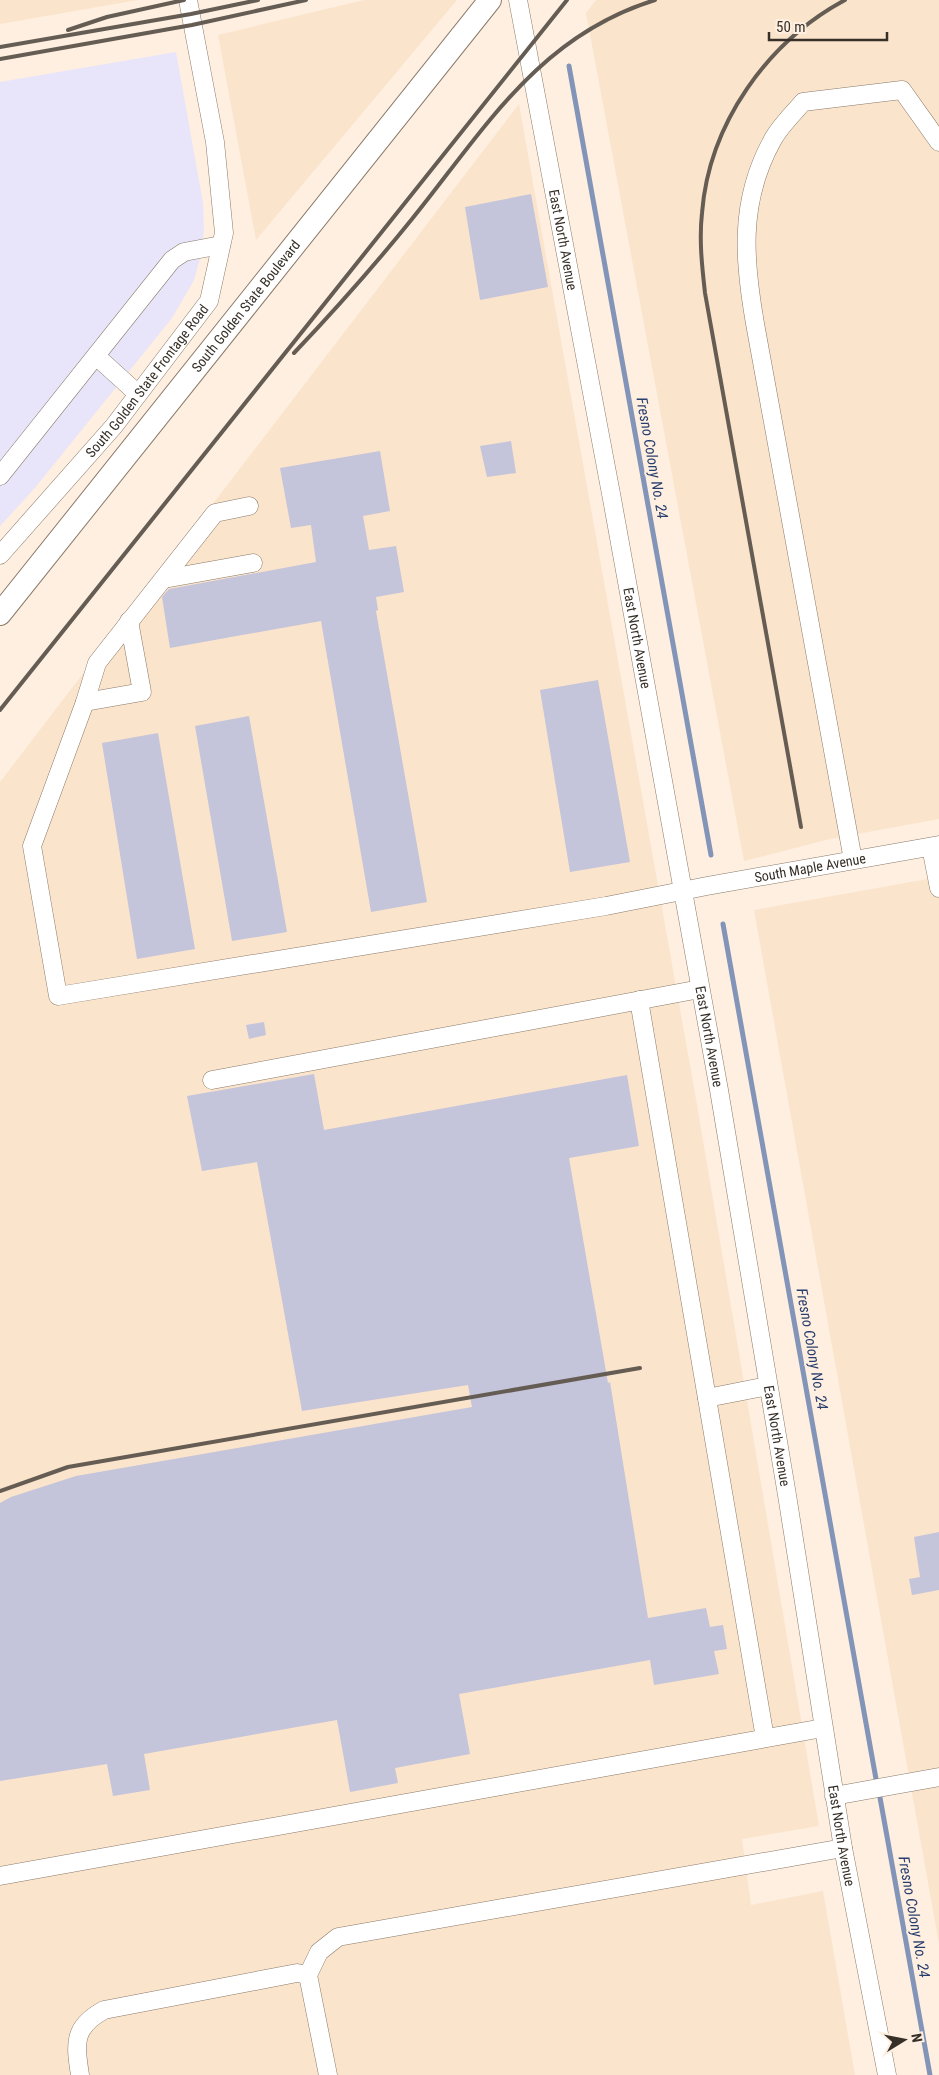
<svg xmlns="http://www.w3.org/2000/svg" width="939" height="2075" font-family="'Roboto Condensed',sans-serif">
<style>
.commercial{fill:#e8e5fb}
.built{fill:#fbe4cc}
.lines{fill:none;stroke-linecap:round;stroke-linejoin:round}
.stream{stroke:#8294b7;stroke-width:5}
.building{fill:#c4c4da}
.minor-casing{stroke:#8a7a69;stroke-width:19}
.major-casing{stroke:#8a7a69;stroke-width:24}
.minor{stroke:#fff;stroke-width:18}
.major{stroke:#fff;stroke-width:22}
.rail{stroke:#655c53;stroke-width:4}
.labels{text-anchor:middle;stroke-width:4;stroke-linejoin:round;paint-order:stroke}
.street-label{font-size:14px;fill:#373029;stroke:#feefe0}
.water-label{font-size:15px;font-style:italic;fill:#283e6e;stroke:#feefe0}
</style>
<rect width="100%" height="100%" fill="#feefe0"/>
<path class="commercial" d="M176 52 203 203 204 229 201 255 194 280 172 318 34 489 0 526V82Z"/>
<path class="built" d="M0 0H138L0 24Z
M364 0H457L256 240 218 35Z
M596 0H939V819L830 839 744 861 586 13Z
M519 104 696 1099 819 1826 742 1839 751 1905 823 1891 855 2075H0V782Z
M939 877V1944L754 910Z"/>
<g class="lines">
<path class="stream" d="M569 66 711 855
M723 924 876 1779
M879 1792 930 2075"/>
</g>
<path class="building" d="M531 194 548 287 480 300 465 207Z
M511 441 516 473 487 477 480 446Z
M380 451 390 511 363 516 369 550 396 546 404 592 376 597 378 610 376 611 427 902 371 912 321 621 170 648 162 597 169 589 316 562 311 525 291 528 280 468Z
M598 680 630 862 570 872 540 690Z
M249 716 287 932 232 941 195 726Z
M158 733 195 949 137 959 102 743Z
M264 1022 266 1035 249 1039 246 1025Z
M314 1074 324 1130 627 1075 639 1146 569 1158 608 1383 610 1382 648 1618 706 1608 710 1627 723 1625 727 1649 714 1651 719 1674 654 1685 650 1660 459 1694 470 1754 395 1768 398 1783 350 1792 337 1720 144 1754 150 1790 113 1796 107 1764 0 1781V1503L11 1497 76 1476 472 1407 468 1385 302 1411 257 1162 202 1171 187 1096Z
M939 1532V1590L912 1595 909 1579 920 1577 914 1537Z"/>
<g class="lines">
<defs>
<g id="minor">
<path id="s1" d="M518 0 612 499 719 1090 787 1495 843 1848 887 2075"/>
<path d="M96 356 138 394"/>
<path d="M0 476 172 260 184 252 221 245"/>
<path id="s2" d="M249 506 215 513 97 663 85 702 32 846 58 996 606 906 707 886 939 845"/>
<path id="s3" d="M0 555 114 426 209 301 224 233 215 142 188 0"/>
<path d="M164 579 253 563"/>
<path d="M85 702 142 692 129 621"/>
<path d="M931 847 939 888"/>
<path d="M853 860 756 329C744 263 738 203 772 141 779 127 793 114 803 102L902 90 939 142"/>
<path d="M639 1000 765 1738"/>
<path d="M212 1080 700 989"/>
<path d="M707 1398 768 1386"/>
<path d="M834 1796 939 1777"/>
<path d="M0 1876 823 1728"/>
<path d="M80 2075C75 2043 73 2027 104 2010L297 1973 308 1975"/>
<path d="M328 2075 308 1975 319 1952 338 1937 843 1848"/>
</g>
<g id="major">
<path id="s4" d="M0 614 490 0"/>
</g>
</defs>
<use href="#minor" class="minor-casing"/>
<use href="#major" class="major-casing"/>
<use href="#minor" class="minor"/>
<use href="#major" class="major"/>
<path class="rail" d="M68 30 107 17 184 0
M0 47 191 14 258 0
M0 59 192 25 306 0
M294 353C335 310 374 266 412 219 484 130 538 36 655 0
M0 710 567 0
M801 827 705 293C702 266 699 240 702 213 709 124 767 42 845 0
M0 1491 68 1467 640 1368"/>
</g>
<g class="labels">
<g class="street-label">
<text dy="5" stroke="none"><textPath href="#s1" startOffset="244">East North Avenue</textPath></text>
<text dy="5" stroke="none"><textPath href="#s4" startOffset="394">South Golden State Boulevard</textPath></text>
<text dy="5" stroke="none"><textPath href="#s3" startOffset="228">South Golden State Frontage Road</textPath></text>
<text dy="5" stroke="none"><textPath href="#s1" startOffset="649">East North Avenue</textPath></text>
<text dy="5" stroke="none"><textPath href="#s2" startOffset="1335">South Maple Avenue</textPath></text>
<text dy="5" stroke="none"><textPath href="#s1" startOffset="1054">East North Avenue</textPath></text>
<text dy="5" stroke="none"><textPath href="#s1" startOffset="1459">East North Avenue</textPath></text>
<text dy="5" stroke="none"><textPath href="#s1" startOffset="1864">East North Avenue</textPath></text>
</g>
<g class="water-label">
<text transform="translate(652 458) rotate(80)" y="5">Fresno Colony No. 24</text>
<text transform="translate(812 1349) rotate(80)" y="5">Fresno Colony No. 24</text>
<text transform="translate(914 1917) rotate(80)" y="5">Fresno Colony No. 24</text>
</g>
</g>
<g transform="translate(904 2040) rotate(80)" stroke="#feefe0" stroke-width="4" paint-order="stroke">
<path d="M0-4L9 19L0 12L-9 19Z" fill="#373029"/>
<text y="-8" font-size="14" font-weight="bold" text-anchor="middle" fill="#373029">N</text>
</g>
<path d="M769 32v8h118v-8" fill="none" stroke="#373029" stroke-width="2.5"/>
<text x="776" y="32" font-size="15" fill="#373029" stroke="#feefe0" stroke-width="4" paint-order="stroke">50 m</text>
</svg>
